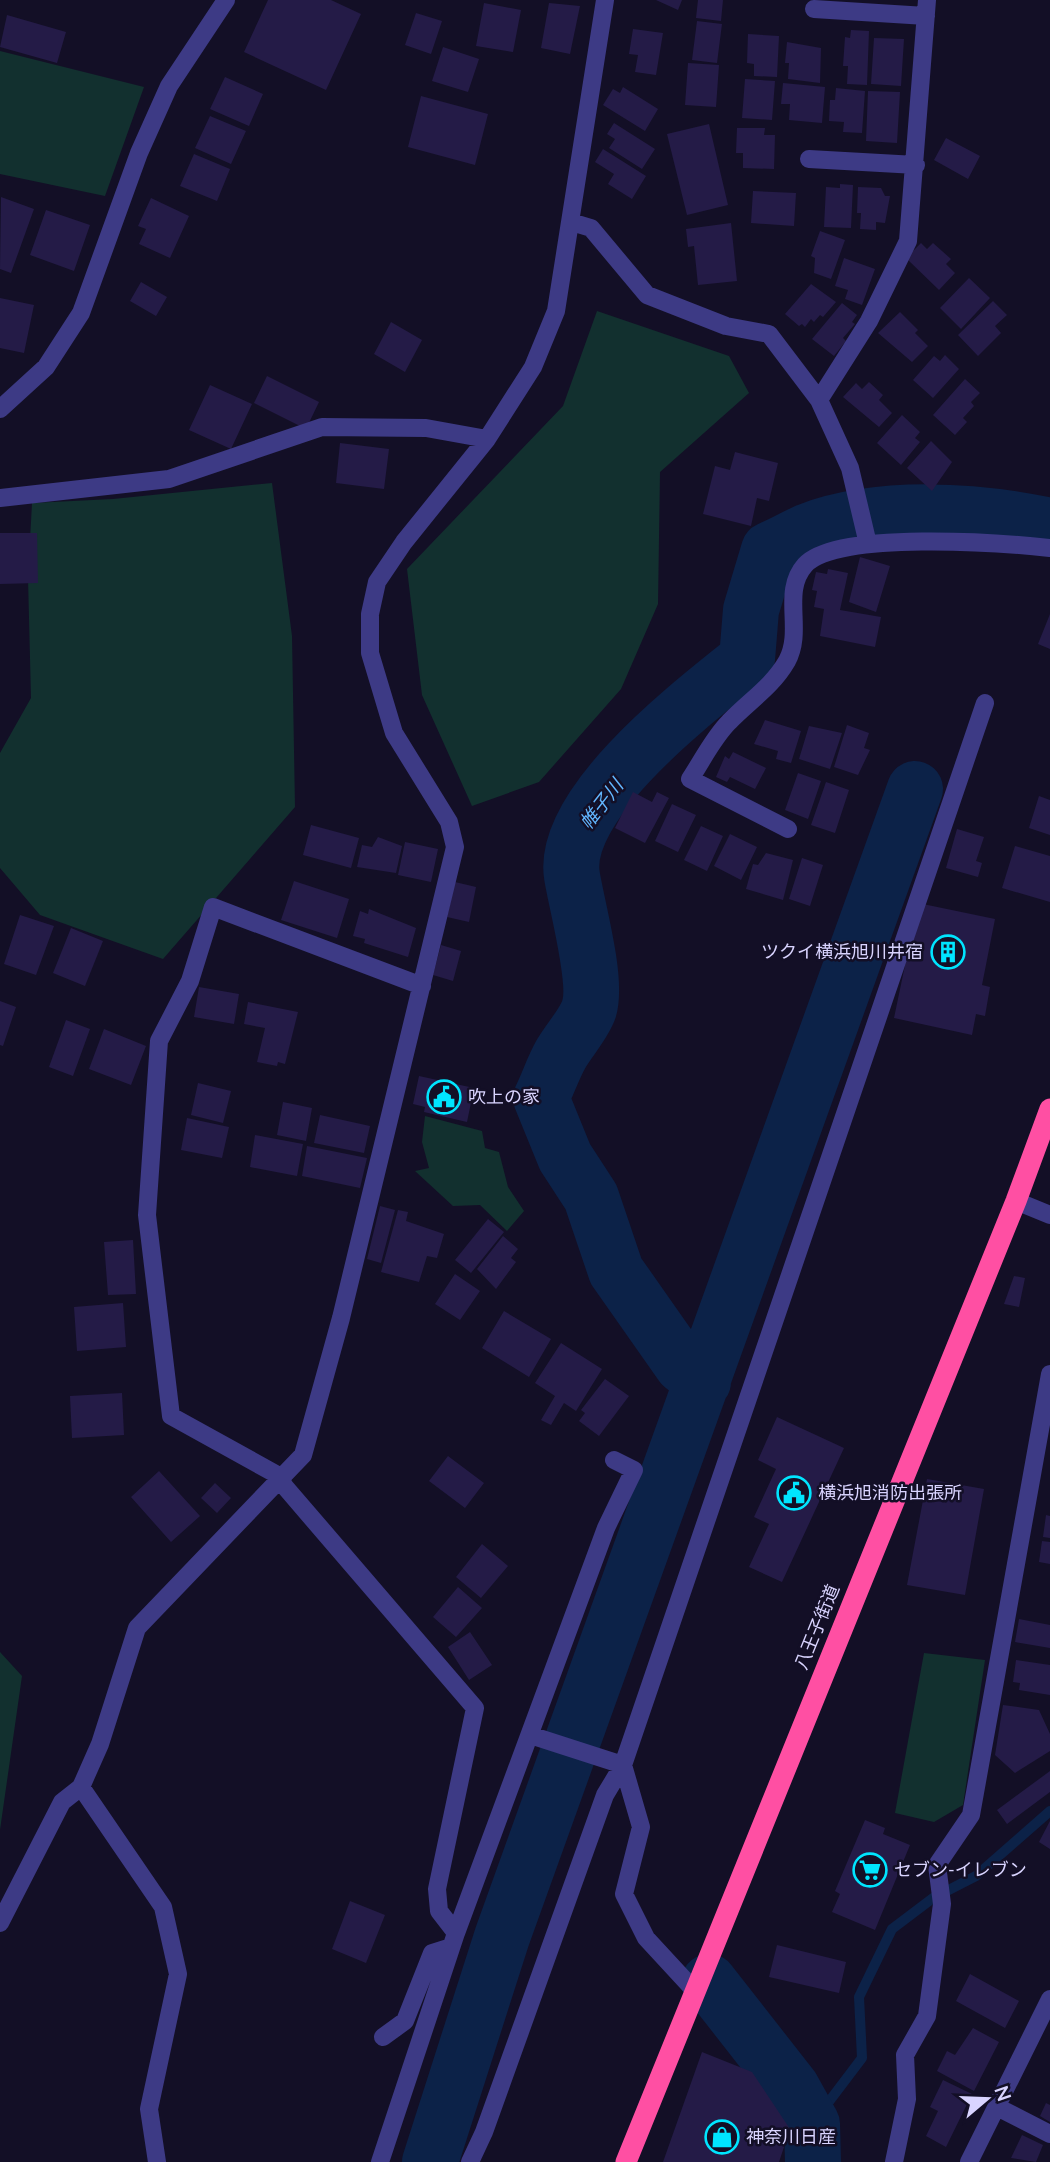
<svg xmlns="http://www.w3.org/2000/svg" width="1050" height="2162" font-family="Lato,'Noto Sans JP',sans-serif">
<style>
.green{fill:#12302f}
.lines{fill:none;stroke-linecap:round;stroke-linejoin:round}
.stream{stroke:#0c2248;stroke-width:10}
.river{stroke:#0c2248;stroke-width:56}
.building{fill:#241b47}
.minor{stroke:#3d3a85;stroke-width:18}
.highway{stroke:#ff4fa3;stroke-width:21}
.labels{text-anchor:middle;stroke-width:5;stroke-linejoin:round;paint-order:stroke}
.poi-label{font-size:18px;fill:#d9d4ff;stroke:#130f26;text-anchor:start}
.street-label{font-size:18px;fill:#d9d4ff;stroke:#130f26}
.water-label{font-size:19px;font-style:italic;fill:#62b6ff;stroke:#130f26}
</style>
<rect width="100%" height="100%" fill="#130f26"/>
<path class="green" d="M0 51 144 87 105 196 0 174Z
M597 311 729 356 749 393 660 472 658 604 621 689 539 782 472 806 422 695 407 569 563 406Z
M272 483 292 636 295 807 163 959 40 915 0 868V753L31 698 28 578 32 503 113 499Z
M425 1116 482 1131 485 1148 499 1152 508 1187 524 1211 507 1231 480 1205 453 1206 415 1171 429 1168 422 1142Z
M0 1652 22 1676 0 1830Z
M924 1653 985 1660 963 1805 934 1822 895 1813Z"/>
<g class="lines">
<path class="stream" d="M812 2124 862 2058 859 1997 892 1929 933 1898 976 1876 1050 1811"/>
<path class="river" d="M703 1382 682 1365 616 1271 591 1197 565 1157 541 1098C548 1084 553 1068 561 1054 569 1040 584 1024 589 1009 598 981 577 907 572 876 560 803 696 700 747 659L751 610 769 550C782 544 795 537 808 531 878 504 978 510 1050 526
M709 1982 792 2088 812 2124 813 2162
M430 2162 502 1937 915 789"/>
</g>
<path class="building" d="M268 0H331L361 14 326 90 244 52Z
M656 0H682L678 10Z
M698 0H723L721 21 696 18Z
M484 3 521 10 513 52 476 46Z
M549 3 580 6 570 54 541 48Z
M416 13 442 21 431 54 405 45Z
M7 15 66 32 57 63 0 47Z
M697 21 722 24 717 63 692 60Z
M633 29 663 33 656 75 635 72 638 55 629 54Z
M851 30 869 31 867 85 847 84 848 66H843L845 37 850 38Z
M748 34 779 36 777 77 754 76V64L747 63Z
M874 38 904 39 901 86 871 84Z
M787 42 821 48 820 83 788 79 789 63H785Z
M443 47 479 59 468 92 432 81Z
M688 63 719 65 716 107 685 105Z
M225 77 263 94 249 126 210 109Z
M745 79 775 81 772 120 742 118Z
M783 83 825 87 822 123 789 120 790 104H781Z
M623 87 658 109 645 131 603 105 613 89 620 93Z
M836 88 865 91 862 133 843 132 844 122 829 121 830 100H835Z
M868 91 900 92 897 143 866 141Z
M421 96 488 114 475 165 408 147Z
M210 116 246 131 231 164 195 148Z
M614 123 655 149 642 169 609 148 615 139 607 134Z
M709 124 728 205 687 215 667 134Z
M737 128H765L764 135H775L774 169 743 168V153H736Z
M946 138 980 156 968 179 934 160Z
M603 149 646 176 632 199 608 184 614 174 595 162Z
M194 154 230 169 217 201 180 186Z
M840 184 853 185 851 228 824 227 826 187 840 188Z
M858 187 881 188 885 196H890L885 223 876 222V230L860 229 861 213H857Z
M753 191 796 193 794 226 751 223Z
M1 197 34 209 11 273 0 269Z
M151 198 189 216 170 258 139 244 146 229 138 226Z
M46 210 90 225 74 271 30 255Z
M731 223 737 281 698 285 694 246 688 247 686 229Z
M820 231 845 240 831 279 814 273 815 258 811 256Z
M921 243 927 249 933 243 951 259 946 264 955 273 939 290 906 258Z
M844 258 875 269 862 305 845 299 848 290 835 286Z
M969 278 990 298 961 329 940 308Z
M141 282 167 297 156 316 130 301Z
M811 284 836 302 823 317 820 315 814 322 811 319 805 327 802 324 799 326 785 314Z
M0 298 34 305 24 353 0 348Z
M993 301 1007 315 995 326 1001 333 978 356 958 335Z
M842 303 857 315 852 322 855 324 843 338 846 341 834 356 812 339Z
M900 312 918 330 915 333 928 346 912 362 878 333Z
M391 322 422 340 405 372 374 354Z
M945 355 959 369 933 398 913 380 934 356 940 361Z
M267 376 319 402 306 429 254 403Z
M965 379 980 393 971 402 974 406 963 418 967 422 955 435 933 415Z
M869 382 883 395 879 400 892 413 879 427 843 397 856 383 862 389Z
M210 385 252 404 231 449 189 430Z
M902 415 920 432 915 438 920 442 901 465 877 443Z
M931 441 952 462 932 491 907 468Z
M340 443 389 449 384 489 336 483Z
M735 452 778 463 769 501 757 498 751 526 703 514 715 466 730 470Z
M0 533H37L38 583 0 584Z
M860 557 890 566 876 612 849 602Z
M828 569 848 573 840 610 881 617 875 647 820 636 824 609 814 607 817 591 812 590 816 572 827 574Z
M1050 614V649L1038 644Z
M765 720 801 731 791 763 776 759 778 751 754 744Z
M847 725 869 733 864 748 870 750 858 775 834 767Z
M809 726 842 733 830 769 799 759Z
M733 752 766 768 755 789 730 777 727 782 716 777 725 756 729 759Z
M798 773 821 781 808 819 785 810Z
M826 782 849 790 835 833 811 825Z
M633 792 652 802 657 792 669 798 645 843 615 828Z
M1039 796 1050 800V835L1029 828Z
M672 804 696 815 678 852 655 841Z
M311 825 359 838 351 868 303 855Z
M701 826 723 836 707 871 684 860Z
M957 829 984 837 976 861 982 863 978 877 946 868Z
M730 834 757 847 741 880 714 866Z
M378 837 402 846 396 873 357 867 362 845 372 847Z
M405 842 438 849 431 882 398 875Z
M1015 846 1050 856V902L1002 888Z
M766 853 793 860 783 900 746 889 753 864 758 865Z
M802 858 823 865 810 906 789 899Z
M294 881 349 899 337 938 281 920Z
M455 882 476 887 469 922 447 917Z
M918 903 995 919 982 985 990 987 985 1016 976 1014 972 1035 894 1018Z
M369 909 416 928 408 957 364 943 365 939 353 936 360 911 368 914Z
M20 915 54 926 36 975 4 964Z
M71 928 103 941 85 986 53 973Z
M441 945 461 951 453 981 433 975Z
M199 987 239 994 234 1024 194 1017Z
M0 1001 16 1007 3 1046 0 1045Z
M248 1002 298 1012 285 1064 278 1062 277 1066 257 1062 265 1028 244 1024Z
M66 1020 90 1029 73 1076 49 1067Z
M104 1029 146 1046 131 1085 89 1069Z
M419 1076 474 1088 467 1122 424 1112 425 1107 413 1104Z
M198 1083 231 1091 223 1123 191 1115Z
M283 1102 312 1108 306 1141 277 1135Z
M320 1115 370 1126 364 1153 314 1143Z
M187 1118 229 1127 222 1158 181 1150Z
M255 1135 303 1144 297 1176 250 1167Z
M307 1146 367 1158 360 1188 302 1176Z
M380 1206 395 1210 381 1263 367 1259Z
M398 1210 408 1212 406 1221 444 1234 437 1258 427 1256 419 1282 381 1272Z
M488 1219 504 1232 471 1273 455 1260Z
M503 1236 518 1249 511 1258 516 1262 496 1289 477 1269Z
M133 1240 136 1294 108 1295 104 1242Z
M455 1274 480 1291 460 1320 435 1304Z
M1014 1276 1025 1278 1019 1307 1004 1304Z
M123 1303 126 1347 77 1351 74 1307Z
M504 1311 551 1339 529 1377 482 1348Z
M561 1343 602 1369 576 1411 564 1403 551 1425 541 1420 555 1396 535 1383Z
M605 1379 629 1396 599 1436 579 1421 585 1413 581 1410Z
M122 1393 124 1435 72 1438 70 1396Z
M777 1417 844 1448 782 1582 749 1567 769 1524 754 1517 776 1469 758 1460Z
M448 1456 484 1483 465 1508 429 1481Z
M159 1471 200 1516 171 1542 131 1497Z
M927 1479 984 1489 965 1595 907 1585Z
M215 1483 231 1498 217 1513 201 1498Z
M1046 1515 1050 1516V1538L1043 1537Z
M1042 1541 1050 1542V1564L1039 1562Z
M482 1544 508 1566 481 1598 456 1577Z
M458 1587 482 1608 456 1637 433 1617Z
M1019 1619 1050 1625V1648L1015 1642Z
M470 1632 492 1665 469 1680 448 1647Z
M1016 1660 1050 1665V1695L1019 1690 1020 1683 1013 1682Z
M1003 1705 1039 1710 1050 1734V1751L1015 1773 995 1755Z
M1050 1771V1792L1007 1824 997 1810Z
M865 1820 885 1828 883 1834 910 1845 875 1930 832 1912 840 1894 835 1891Z
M1050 1821V1849L1039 1842Z
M350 1901 385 1915 366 1963 332 1949Z
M777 1945 846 1962 839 1993 769 1977Z
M970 1974 1019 2001 1005 2028 956 2001Z
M973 2028 999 2042 974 2091 937 2071 947 2051 955 2055Z
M702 2052 752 2072 790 2129 779 2162H663Z
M943 2080 972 2094 946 2147 926 2136 938 2111 930 2107Z
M1046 2103 1050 2105V2122L1040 2116Z
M1022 2135 1043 2145 1036 2162 1011 2158Z"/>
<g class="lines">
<path class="minor" d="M814 9 926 16
M809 159 916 165
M571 222 591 228 647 295 726 326 769 334 819 400 850 468 868 544
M819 400 869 321 908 241 927 0
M0 409 46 367 81 313 139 153 169 86 226 0
M0 498 169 479 322 427 426 428 487 439
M788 829 690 779C702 761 713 738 729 722 749 701 772 687 787 661 804 630 781 592 805 565 836 530 1004 543 1050 548
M1016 1201 1050 1215
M283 1478 171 1416 147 1215 159 1041 190 981 213 907 422 986
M280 1481 475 1708 437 1889 439 1911 456 1933
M530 1735 623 1765 641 1827 624 1894 646 1938 694 1990
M0 1923 62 1802 81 1787
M383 2037 405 2021 432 1953 451 1947
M997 2107 1050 2134
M157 2162 149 2109 178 1974 163 1907 81 1787 100 1744 137 1628 303 1455 341 1318 455 847 449 822 394 733 370 653V614L377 582 404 542 487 439 533 367 556 311 605 0
M380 2162 456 1933 606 1528 634 1470 614 1460
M470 2162 484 2132 605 1795 623 1765 985 703
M894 2162 907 2099 905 2055 927 2016 942 1904 937 1865 971 1815 1050 1374
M969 2162 1050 1999"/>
<path class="highway" d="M626 2162 1016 1201 1050 1109"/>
</g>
<defs>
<symbol id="building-ring" viewBox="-11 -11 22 22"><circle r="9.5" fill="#130f26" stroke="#00e5ff" stroke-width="1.5"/><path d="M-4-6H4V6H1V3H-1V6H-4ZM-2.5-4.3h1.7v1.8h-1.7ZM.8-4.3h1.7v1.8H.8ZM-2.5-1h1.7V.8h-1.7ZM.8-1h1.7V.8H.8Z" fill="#00e5ff"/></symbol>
<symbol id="civic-ring" viewBox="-11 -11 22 22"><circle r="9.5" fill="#130f26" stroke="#00e5ff" stroke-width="1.5"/><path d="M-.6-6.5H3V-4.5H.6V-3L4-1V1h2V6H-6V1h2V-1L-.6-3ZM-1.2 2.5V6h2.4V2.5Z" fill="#00e5ff"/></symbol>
<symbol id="supermarket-ring" viewBox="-11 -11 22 22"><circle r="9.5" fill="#130f26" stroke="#00e5ff" stroke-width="1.5"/><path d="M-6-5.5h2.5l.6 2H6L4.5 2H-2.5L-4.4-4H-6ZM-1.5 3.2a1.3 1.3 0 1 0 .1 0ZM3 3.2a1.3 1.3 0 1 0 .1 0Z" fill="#00e5ff"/></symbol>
<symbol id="shop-ring" viewBox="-11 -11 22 22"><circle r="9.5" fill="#130f26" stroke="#00e5ff" stroke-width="1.5"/><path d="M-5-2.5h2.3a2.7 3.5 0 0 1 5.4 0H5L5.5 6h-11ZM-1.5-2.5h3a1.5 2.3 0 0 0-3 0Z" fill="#00e5ff"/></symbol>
</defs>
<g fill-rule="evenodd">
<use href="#building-ring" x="929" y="933" width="38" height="38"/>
<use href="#civic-ring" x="425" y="1078" width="38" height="38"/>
<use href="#civic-ring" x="775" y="1474" width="38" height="38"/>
<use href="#supermarket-ring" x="851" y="1851" width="38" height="38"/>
<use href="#shop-ring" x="703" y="2118" width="38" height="38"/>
</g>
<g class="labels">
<g class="poi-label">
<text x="923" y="958" text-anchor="end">ツクイ横浜旭川井宿</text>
<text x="468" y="1103">吹上の家</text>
<text x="818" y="1499">横浜旭消防出張所</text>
<text x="894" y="1876">セブン-イレブン</text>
<text x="746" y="2143">神奈川日産</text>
</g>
<g class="street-label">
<text transform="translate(817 1627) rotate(-68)" y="6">八王子街道</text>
</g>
<g class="water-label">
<text transform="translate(601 804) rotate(-52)" y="7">帷子川</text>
</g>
</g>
<g transform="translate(987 2099) rotate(71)" stroke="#130f26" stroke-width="5" paint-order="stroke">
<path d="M0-5L12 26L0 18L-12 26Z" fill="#d9d4ff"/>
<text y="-10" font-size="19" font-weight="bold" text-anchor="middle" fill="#d9d4ff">N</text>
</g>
</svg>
